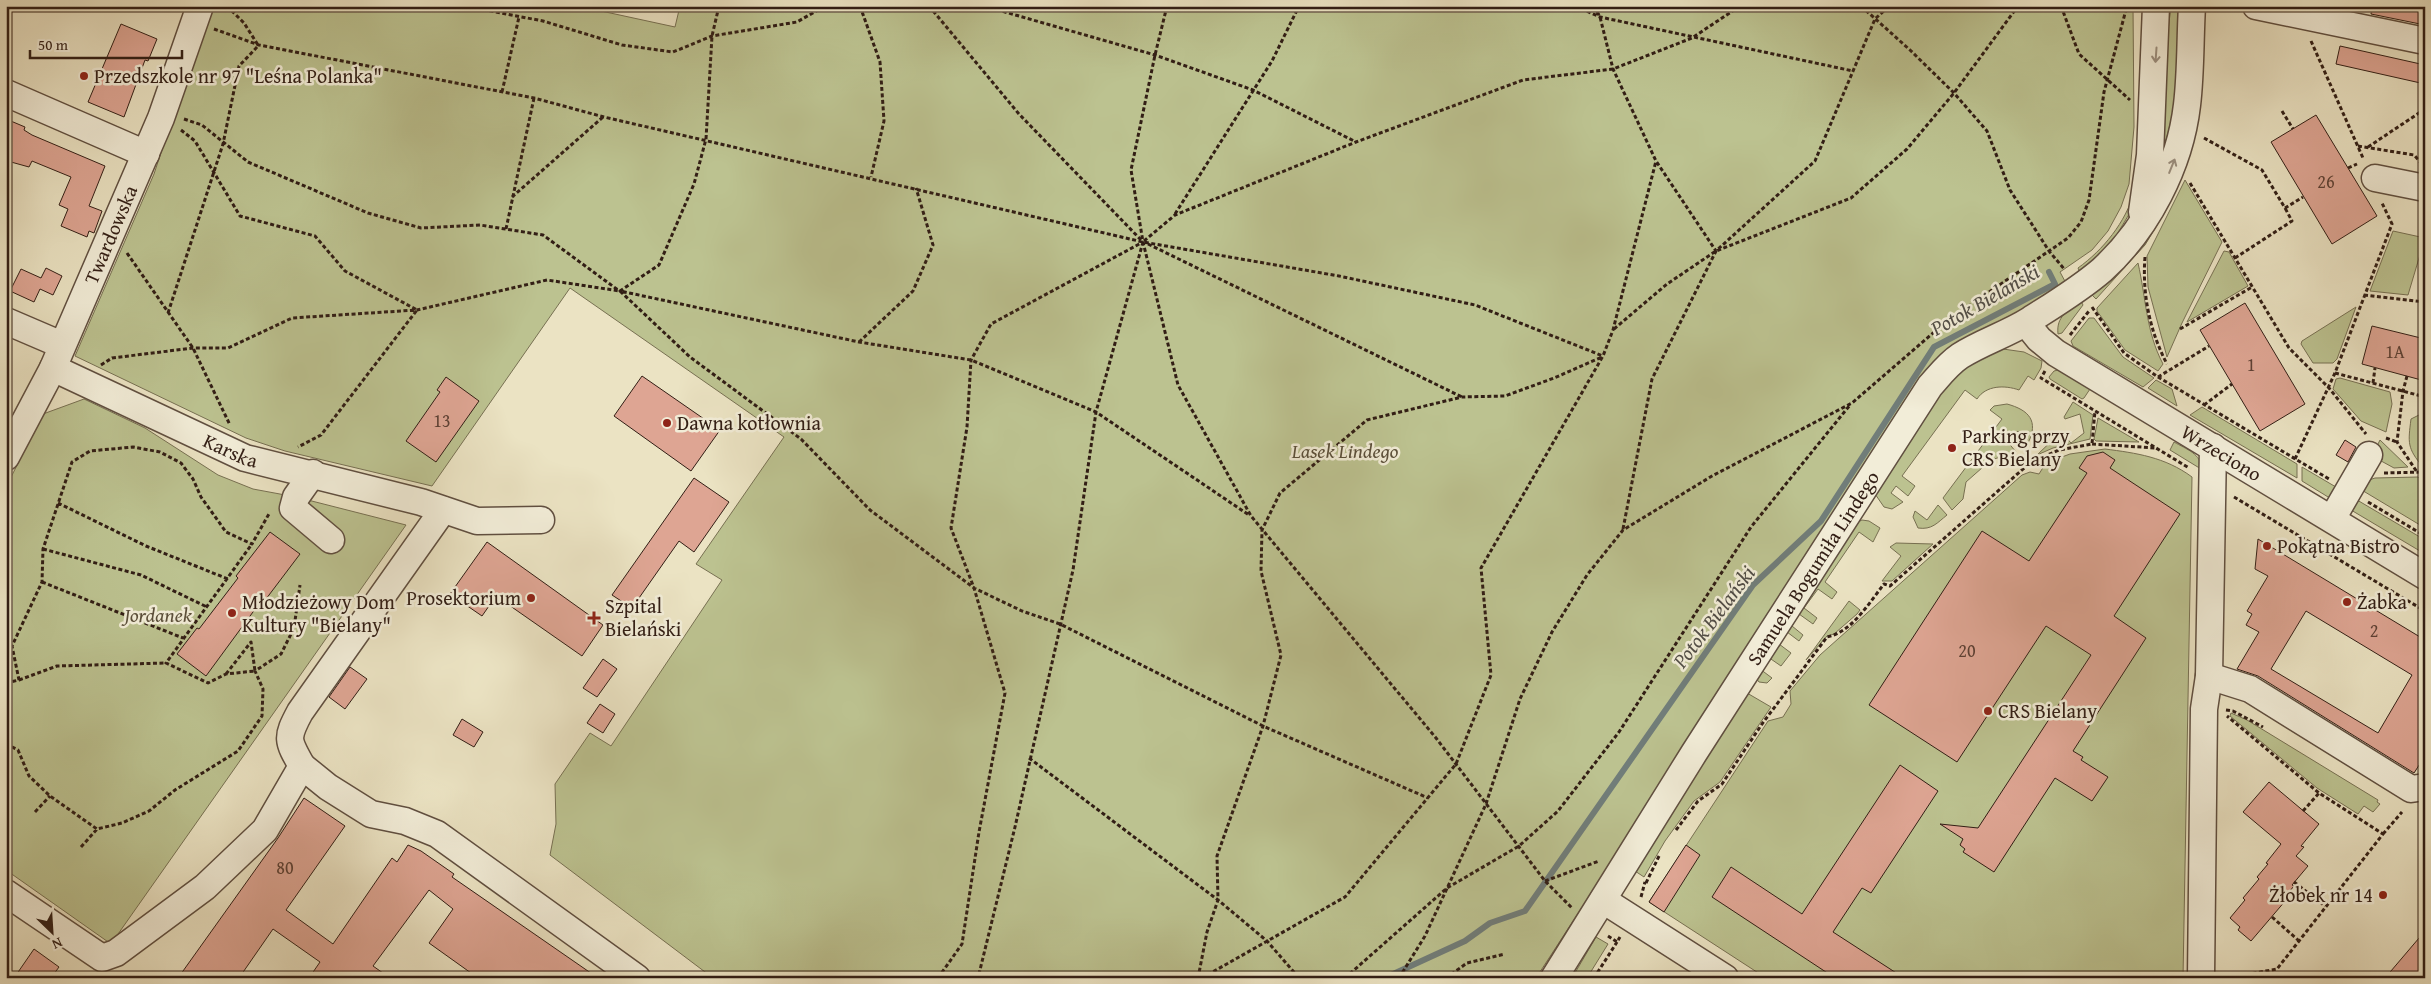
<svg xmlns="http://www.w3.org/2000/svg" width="2431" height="984" font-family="'Gentium Book Plus',serif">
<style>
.green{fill:#bcc290;stroke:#777052}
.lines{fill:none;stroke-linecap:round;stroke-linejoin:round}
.stream{stroke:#717d79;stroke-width:6}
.building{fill:#dea593;stroke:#321e15;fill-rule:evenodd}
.minor-casing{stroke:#604f40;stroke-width:29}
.path{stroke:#321e15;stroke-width:3;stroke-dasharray:4 2.5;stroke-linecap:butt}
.minor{stroke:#f2edd8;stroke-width:26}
.oneway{stroke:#9c9080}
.poi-dot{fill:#8f2418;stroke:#f2edd8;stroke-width:2}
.labels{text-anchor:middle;stroke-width:5;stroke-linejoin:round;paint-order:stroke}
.number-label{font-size:18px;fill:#5d4034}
.poi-label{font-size:20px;fill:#321e15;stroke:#f2edd8;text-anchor:start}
.street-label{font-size:20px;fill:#321e15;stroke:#f2edd8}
.park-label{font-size:20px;font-style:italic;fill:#5b4f3a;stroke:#f2edd8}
.water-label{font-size:21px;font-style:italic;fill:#524e47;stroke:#f2edd8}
</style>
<rect width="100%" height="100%" fill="#ebe3c3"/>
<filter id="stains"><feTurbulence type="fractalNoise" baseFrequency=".004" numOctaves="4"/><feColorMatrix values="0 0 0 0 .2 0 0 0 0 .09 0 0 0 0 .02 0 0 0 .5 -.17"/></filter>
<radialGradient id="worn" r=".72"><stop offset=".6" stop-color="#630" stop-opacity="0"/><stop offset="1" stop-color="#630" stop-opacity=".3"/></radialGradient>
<path class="green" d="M209 6H578L675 27 680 6H2133L2134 127 2129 184 2121 207 2108 231 2092 250 2060 272 2067 285 1970 339 1607 869 1536 978H713L550 855 556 824 555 784 590 733 611 746 722 580 696 564 784 437 570 288 432 486 285 451 246 438 75 356 154 174Z
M2171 6H2180L2176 101 2166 141 2163 137 2167 38Z
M2141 99 2134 206 2113 241 2081 275 2078 268C2103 250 2126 222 2134 192 2140 167 2138 126 2139 100Z
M2185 155 2165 212 2145 245 2096 299 2091 294Z
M2185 180 2222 242 2182 323 2167 357 2148 287 2147 256Z
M2393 231 2425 238 2408 295 2370 291Z
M2224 251 2229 252 2248 286 2187 322Z
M2138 263C2146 298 2146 332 2163 364L2158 371 2125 350 2097 311V308Z
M2081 301 2083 305 2062 333 2058 334C2056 316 2068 311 2081 301Z
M2356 307 2337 359 2333 363H2313L2301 344 2302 341Z
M2089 318H2094L2123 357 2154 378 2143 387 2073 346 2071 341Z
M2003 349 2024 352 2042 361 2041 368 2034 380 2028 376 2019 390C2005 385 1986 385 1977 399L1965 390 1902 476 1915 486 1908 496 1896 486 1891 493 1903 502 1892 509 1884 507 1873 491 1938 394 1975 358Z
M2058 370 2090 389 2084 398 2082 399 2050 379 2049 377 2054 371Z
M2340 378 2390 392 2392 404 2386 432 2361 421 2333 389 2336 379Z
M2156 380 2172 389 2177 406 2148 388Z
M84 399 145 428 218 475 253 489 296 497 406 525 111 944 6 870V487L43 414Z
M2425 399V467H2423C2407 448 2408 443 2411 419L2421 414Z
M2073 402 2093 415 2090 439 2053 448 2037 455 2061 432 2071 443 2084 433 2080 414 2065 419 2064 417Z
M2007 404C2029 410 2039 421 2028 443L2018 431 2007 441 2016 452 1991 460 1966 482 1963 499 1952 510 1943 498 2002 419 1990 410 1994 406Z
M2202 407 2297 464V478L2190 415Z
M2098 418 2139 442 2096 441 2094 439Z
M2380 440 2408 467 2394 468 2372 456Z
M2174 442C2186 449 2202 454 2201 469L2170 450Z
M2105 449C2136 453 2165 457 2192 477L2183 978H1766L1649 902 1768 721 1783 717 1791 704 1790 691 1820 655 2022 475 2030 472 2039 474 2044 466 2043 464 2070 454Z
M2302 467 2341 490 2333 500 2302 481Z
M2418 477 2425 483V528L2360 489 2363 482 2375 478Z
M2352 497 2425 540V554L2346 507Z
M1938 505 1947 515C1937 523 1932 530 1918 528L1913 517 1915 511 1927 520Z
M1862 520 1869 521 1880 528 1873 542 1859 532 1825 582 1837 592 1832 599 1818 589 1804 608 1817 618 1813 624 1799 614 1792 626 1803 635 1799 641 1787 632 1779 644 1791 653 1781 666 1768 657 1760 669 1772 678 1767 683 1759 682 1756 678 1757 671 1850 526Z
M1896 543 1933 544 1892 581H1882L1901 556 1890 547Z
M1849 601 1860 610 1857 614 1834 634 1827 636 1806 660Z
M1747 693 1771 707 1720 782 1694 801 1665 841 1644 877 1635 871Z
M2231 713 2247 720 2378 800 2377 802 2380 804 2373 812 2364 806 2358 814 2317 788 2230 716Z
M1596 937 1608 944 1587 978H1572Z"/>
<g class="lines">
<path class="stream" d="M1390 978 1391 975 1465 941 1490 923 1525 911 1753 585 1821 521 1934 347 2055 284 2049 272"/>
</g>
<path class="building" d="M2372 6H2425V25L2371 14Z
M121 24 157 39 148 61 145 60 124 117 88 102Z
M2340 46 2425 65V84L2336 64Z
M2316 115 2377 216 2332 244 2271 142Z
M6 119 25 127 24 130 32 135 105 166 89 206 102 211 94 233 89 231 87 237 61 226 68 209 59 205 71 177 32 161 29 167 11 162 6 171Z
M46 268 62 276 53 295 40 289 34 302 10 291 21 269 41 278Z
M2245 303 2305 404 2260 431 2200 330Z
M2372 326 2425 339V381L2362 364Z
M642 376 720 430 691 471 614 416Z
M446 377 479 401 436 462 406 441 440 392 437 390Z
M2345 440 2356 447 2348 462 2336 455Z
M2103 452 2115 460 2110 468 2180 514 2114 616 2146 638 2073 751 2083 757 2081 760 2108 777 2092 801 2055 778 1994 872 1963 852 1965 849 1960 845 1963 839 1940 824 1978 828 2091 655 2046 626 1957 762 1869 705 1982 531 2029 561 2087 473 2079 468 2087 456Z
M694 478 729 502 694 552 679 541 632 608 612 595Z
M270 532 300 554 266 599 264 597 206 676 177 654 197 628 199 629 238 578 236 576Z
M2258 539 2425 640V756L2414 773 2258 676 2237 669 2259 632 2246 625 2252 614 2247 611 2268 576 2255 569ZM2306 611 2412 675 2378 733 2271 669Z
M487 542 603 625 582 656 496 596 482 616 450 594Z
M603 659 617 669 597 697 583 688Z
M350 667 367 679 345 709 329 697Z
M600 704 615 714 603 733 587 723Z
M462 719 483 732 474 747 453 735Z
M1900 765 1938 791 1871 893 1862 888 1833 932 1904 978H1835L1712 897 1731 867 1802 914Z
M2269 782 2319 824 2301 846 2304 847 2296 856 2308 866 2292 885 2294 886 2283 899 2286 900 2251 941 2238 930 2240 927 2230 918 2245 900 2243 898 2259 879 2257 877 2268 864 2266 863 2281 844 2243 812Z
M304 798 345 826 286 910 333 944 392 858 397 862 408 845 421 851 454 874 452 877 598 978H478L429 943 453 909 429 890 373 966 390 978H309L320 962 273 929 239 978H178L278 838Z
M1686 845 1700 855 1664 912 1649 902Z
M2425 931V978H2385Z
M34 949 59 967 51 978H14Z"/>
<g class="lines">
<defs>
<g id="minor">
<path d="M2256 6 2425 41"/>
<path d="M6 93 146 154"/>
<path d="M2375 178 2425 188"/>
<path d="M2142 212 2150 155 2156 6"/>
<path d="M6 321 62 345"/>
<path id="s1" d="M2026 323 2039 339 2056 353 2425 576"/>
<path id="s2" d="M53 368 245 458 421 502 477 521 541 520"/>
<path id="s3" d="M6 457 53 368 161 118 200 6"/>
<path d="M313 473 296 497 293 508 331 540"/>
<path d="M2332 519 2369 455"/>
<path d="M2209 676 2250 689 2411 789 2425 787"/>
<path d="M302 766 328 787 371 814 405 821 437 834 637 978"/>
<path d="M6 893 102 958 116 953 205 887 265 830 302 766C287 740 286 738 300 712L443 510"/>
<path d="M1603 900 1725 978"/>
<path id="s4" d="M1554 978 1694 753 1930 386C1939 376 1948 364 1960 356 1982 342 2008 334 2030 320 2055 304 2080 289 2102 270 2147 229 2180 166 2187 105 2191 72 2190 39 2192 6"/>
<path d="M2201 978 2204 709 2209 676 2213 447"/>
</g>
</defs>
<use href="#minor" class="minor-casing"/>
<path class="path" d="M227 6 244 23 258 45
M464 6 543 21 622 45 673 52 712 36 797 22 825 6
M719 6 712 36 706 139 694 184 659 265 620 291 859 342 971 360 1096 412 1249 515
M860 6 880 62 884 121 871 177
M929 6 1019 114 1143 242 1096 412 1073 570 1015 827 978 978
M984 6 1155 55 1253 90 1356 142
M1167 6 1155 55 1131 170 1143 242 1178 385 1251 516 1436 738 1545 881 1572 908
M1575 6 1600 17 1853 71
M1594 6 1600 17 1613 69 1656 161 1716 251
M1861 6 1910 50 1954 93 1987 131 2010 190 2049 251 2068 238 2081 222 2089 200 2104 92 2127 6
M2061 6 2079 54 2130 100
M214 29 259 45 534 98 604 117 1143 242 1339 276 1475 305 1603 356
M2311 41 2363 158
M502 92 519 17
M2282 111 2293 129
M184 119 202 125 248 162 368 213 421 228 480 225 543 235 618 290
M181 130 195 141 240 216 315 236 345 271 417 310 321 435 298 447
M2204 138 2262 170 2285 208 2303 197
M2358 146 2414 155 2422 164
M2368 147 2425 109
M2348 168 2357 164
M2190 183 2289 348 2329 388 2366 434
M512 197 603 117
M1175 214 1272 61 1299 6
M506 229 534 98
M1144 241 1175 215 1356 142 1523 80 1613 69 1692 38 1740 6
M1148 244 1462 397
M127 253 193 348 230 425
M2145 257C2142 294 2150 332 2167 364
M2235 258 2292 221 2285 208
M2364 295 2425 302
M2092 307 2124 353 2158 377 2329 479
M168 313 223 144 239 66 259 45
M1614 329 1667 284 1716 251 1851 198 1907 149 1954 93 2018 6
M2180 329 2252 287
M2070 335 2089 311
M859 342 913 291 933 245 916 188
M101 365 112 358 193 348H228L292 318 417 310 547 280 620 291 690 357 801 439 870 510 974 588 1022 611 1060 624 1263 726 1428 798
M2045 371 2041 378 2189 468
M2335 373 2425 397
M2407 376 2403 391 2397 442 2417 472
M2158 377 2209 346
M2373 383 2375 368
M2204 405 2232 384
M2386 438 2397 442
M2092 444 2156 448
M2295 459 2335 373 2392 224 2382 203
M2384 473 2425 472
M2234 497 2425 611
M2368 502 2425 536
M58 503 146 546 228 579
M1623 529 1652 379 1716 251 1815 161 1875 19 1889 6
M43 549 141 575 207 607
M42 582 183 638
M226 674 251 642 255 671 226 674 208 683 166 663 252 544
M19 680 57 666 166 663
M6 683 19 680 12 646 42 582 43 549 72 462 90 451 133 447 160 452 181 463 193 479 201 497 226 532 252 544 270 512
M2226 710 2233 711 2263 727
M6 744 18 750 29 776 50 796 97 829 122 823 149 811 175 790 238 751 262 716 263 689 255 671 281 654 294 628 300 585
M1029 758 1218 900 1267 941 1299 978
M2303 811 2319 793
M35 812 50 796
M1676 830 1698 801 1722 784 1762 724 1827 637C1852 632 1869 603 1884 584L1890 586 2031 462 2059 450 2092 444 2095 411
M2383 834 2402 812
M81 847 97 829
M1545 881 1599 861
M2294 882 2325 906
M1646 883 1660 854
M1641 897 1645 882
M2272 917 2298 940
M1608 936 1617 942 1620 937
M938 978 962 944 979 832 1005 693 974 588 951 528 967 427 971 360 991 324 1143 242
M1198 978 1207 932 1218 900 1217 856 1263 726 1281 655 1261 571 1262 530 1280 493 1367 420 1462 397 1505 396 1554 378 1602 357
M1202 978 1345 897 1456 764 1491 675 1481 568 1603 356 1613 330 1656 161
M1345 978 1447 888 1519 846 1558 811 1619 732 1751 527 1850 405
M1399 978 1425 936 1486 804 1520 699 1552 632 1587 575 1623 530 1712 476 1852 403 1947 321 2049 251 2065 270
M1446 978 1467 963 1505 954
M1594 978 1617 942
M2227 978 2277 969 2383 834 2319 793 2227 716"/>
<use href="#minor" class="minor"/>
</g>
<defs><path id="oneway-shaft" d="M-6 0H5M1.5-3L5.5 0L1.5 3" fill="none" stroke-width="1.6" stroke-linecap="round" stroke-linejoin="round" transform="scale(1.25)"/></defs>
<g class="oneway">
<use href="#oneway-shaft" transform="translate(2156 55) rotate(94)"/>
<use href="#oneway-shaft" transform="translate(2172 166) rotate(-68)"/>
</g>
<g class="poi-dot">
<circle cx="84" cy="76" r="5"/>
<circle cx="667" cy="423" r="5"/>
<circle cx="1952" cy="448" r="5"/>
<circle cx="2267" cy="546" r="5"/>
<circle cx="531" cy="598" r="5"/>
<circle cx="2347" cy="602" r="5"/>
<circle cx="232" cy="613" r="5"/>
<path d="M591.5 610.5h5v5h5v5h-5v5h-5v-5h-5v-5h5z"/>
<circle cx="1988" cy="711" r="5"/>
<circle cx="2383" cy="895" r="5"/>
</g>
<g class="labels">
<g class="number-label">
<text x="2326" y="188">26</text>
<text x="2395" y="358">1A</text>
<text x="2251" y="371">1</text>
<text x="442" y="427">13</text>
<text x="2374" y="637">2</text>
<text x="1967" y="657">20</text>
<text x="285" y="874">80</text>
</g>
<g class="poi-label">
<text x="94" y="83">Przedszkole nr 97 "Leśna Polanka"</text>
<text x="677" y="430">Dawna kotłownia</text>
<text x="1962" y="443">Parking przy<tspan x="1962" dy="23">CRS Bielany</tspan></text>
<text x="2277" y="553">Pokątna Bistro</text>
<text x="521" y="605" text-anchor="end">Prosektorium</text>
<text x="242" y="609">Młodzieżowy Dom<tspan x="242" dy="23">Kultury "Bielany"</tspan></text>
<text x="2357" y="609">Żabka</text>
<text x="605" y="613">Szpital<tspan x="605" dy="23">Bielański</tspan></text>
<text x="1998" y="718">CRS Bielany</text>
<text x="2373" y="902" text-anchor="end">Żłobek nr 14</text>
</g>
<g class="street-label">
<text dy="7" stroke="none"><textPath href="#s3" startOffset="246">Twardowska</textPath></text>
<text dy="7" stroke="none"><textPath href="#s2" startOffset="196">Karska</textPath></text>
<text dy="7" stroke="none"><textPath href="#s1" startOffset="236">Wrzeciono</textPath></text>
<text dy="7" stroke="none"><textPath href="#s4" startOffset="485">Samuela Bogumiła Lindego</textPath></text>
</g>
<g class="park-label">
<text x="1345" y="458">Lasek Lindego</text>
<text x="158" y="622">Jordanek</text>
</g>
<g class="water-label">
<text transform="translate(1985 300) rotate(-30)" y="7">Potok Bielański</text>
<text transform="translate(1714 617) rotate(-53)" y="7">Potok Bielański</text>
</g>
</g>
<rect width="2431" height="984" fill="none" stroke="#ebe3c3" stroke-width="25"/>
<rect x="8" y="8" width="2416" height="969" fill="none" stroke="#321e15" stroke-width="2.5"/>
<rect x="12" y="12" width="2406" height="959" fill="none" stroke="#321e15"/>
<g transform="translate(52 932) rotate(155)" stroke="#f2edd8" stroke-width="4" paint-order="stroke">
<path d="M0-4L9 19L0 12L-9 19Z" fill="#321e15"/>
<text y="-8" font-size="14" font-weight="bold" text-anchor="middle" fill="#321e15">N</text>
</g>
<path d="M30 50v8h152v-8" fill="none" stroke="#321e15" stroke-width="2.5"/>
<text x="38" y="50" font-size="15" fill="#321e15" stroke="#f2edd8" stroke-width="4" paint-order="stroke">50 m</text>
<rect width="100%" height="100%" filter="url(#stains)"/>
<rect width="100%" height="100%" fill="url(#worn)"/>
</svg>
